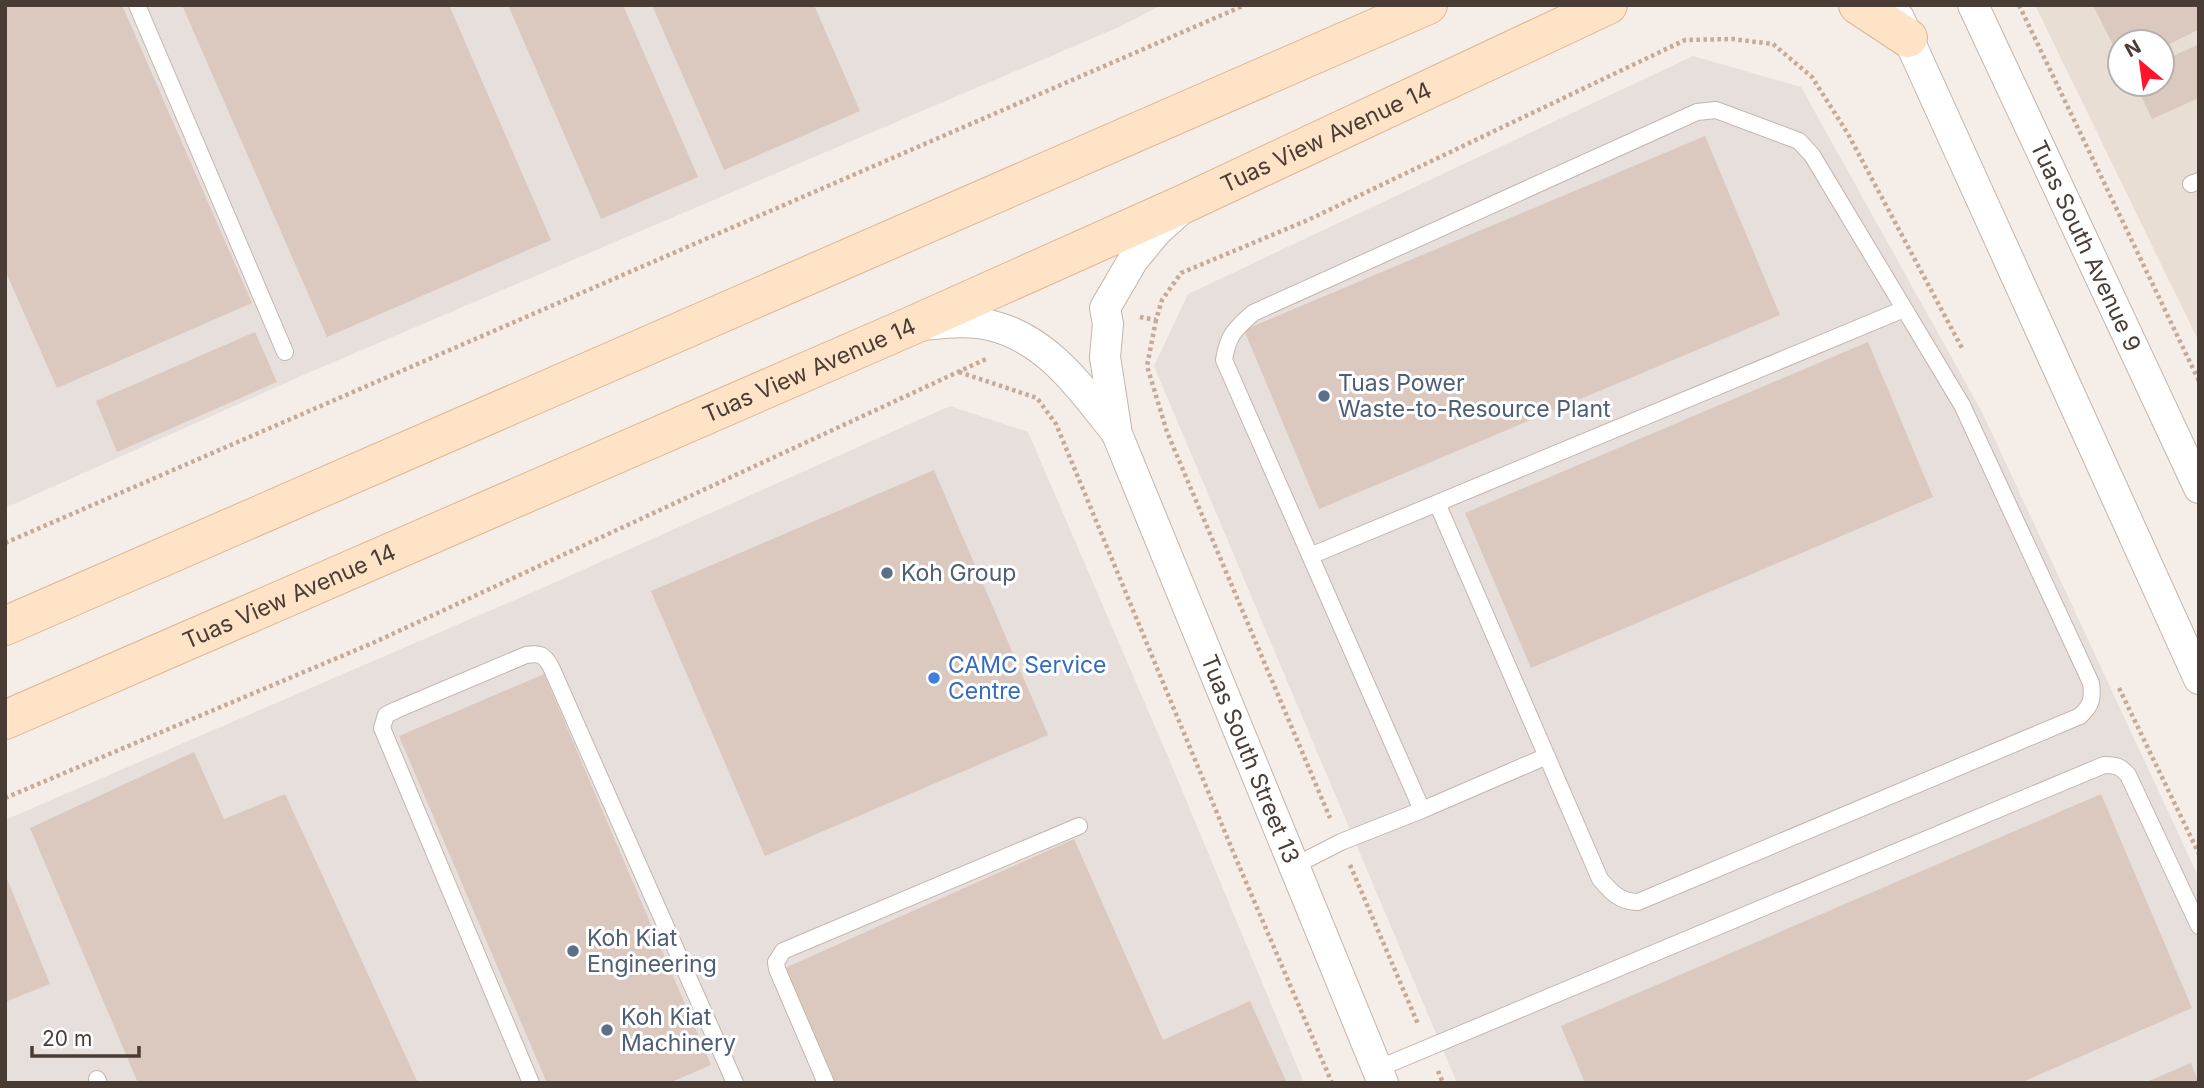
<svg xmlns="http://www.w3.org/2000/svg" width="2204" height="1088" font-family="Inter,sans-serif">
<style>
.residential{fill:#e9ded4;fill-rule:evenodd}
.industrial{fill:#e7dfdc}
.building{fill:#dbc8be}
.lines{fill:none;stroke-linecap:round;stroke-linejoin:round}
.lane-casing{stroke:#c4b5ab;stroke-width:18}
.street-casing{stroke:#c4b5ab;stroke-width:32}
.secondary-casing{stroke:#ddb794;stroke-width:40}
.path{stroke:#c5aa98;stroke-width:4.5;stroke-dasharray:3.5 3.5;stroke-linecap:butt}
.lane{stroke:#fff;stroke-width:16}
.street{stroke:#fff;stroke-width:30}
.secondary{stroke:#ffe3c7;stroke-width:38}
.service-dot{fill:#5c6f8a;stroke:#fff;stroke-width:2.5}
.shop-dot{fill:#3f7fe0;stroke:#fff;stroke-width:2.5}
.labels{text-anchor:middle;stroke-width:6;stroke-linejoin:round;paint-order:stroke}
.street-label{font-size:23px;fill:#493c35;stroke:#fff}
.service-label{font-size:23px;fill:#4e5e75;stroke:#fff;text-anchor:start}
.shop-label{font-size:23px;fill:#366cbe;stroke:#fff;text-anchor:start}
</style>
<rect width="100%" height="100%" fill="#f5ede7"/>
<path class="residential" d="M2035 5H2199V342ZM2120 42H2162V84H2120Z"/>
<path class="industrial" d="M5 5H1162L1119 27 308 373 5 508Z
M1693 56 1801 87 1982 412 2199 878V1083H1457L1154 366 1188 294Z
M950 406 1028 432 1169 759 1304 1083H5V820L538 590Z"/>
<path class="building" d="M5 5H122L252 303 57 388 5 270Z
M182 5H449L551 240 327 337Z
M508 5H623L698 177 601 219Z
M652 5H814L860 111 724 170Z
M2093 5H2199V29L2162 48V42H2120V59Z
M2199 44V98L2152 119 2136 84H2162V61Z
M1705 136 1780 315 1319 509 1244 330Z
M255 332 277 382 117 452 96 401Z
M1868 342 1933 497 1531 668 1465 513Z
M934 470 1048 735 765 856 651 591Z
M544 674 711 1065 669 1083H547L399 736Z
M194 752 224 819 285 794 418 1083H138L30 828Z
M2101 794 2192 1008 2020 1083H1585L1561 1026Z
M1074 839 1163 1040 1250 1001 1287 1083H835L785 968Z
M5 874 50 984 5 1002Z
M2191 1063 2199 1083H2144Z"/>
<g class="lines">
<defs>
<path id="lane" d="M137 5 285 352
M2191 184 2199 181
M1310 556 1904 309
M1422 810 1224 360C1228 335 1235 329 1253 313L1697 112 1716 110 1799 141 1812 155 1962 405 2091 683C2093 698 2092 705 2080 716L1638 902C1620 902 1611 892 1600 879L1437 503
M1294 866 1341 842 1422 810 1547 756
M1377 1069 2104 765C2115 765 2121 766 2128 775L2199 926
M97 1079 99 1083
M531 1083 382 728 386 715 396 710 526 655C540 653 544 654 551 667L735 1083
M826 1083 777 969 776 962 783 951 1079 826"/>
<g id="street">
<path id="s1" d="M1973 5 2199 488"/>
<path d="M1899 18 2199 679"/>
<path id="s2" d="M1178 212 1156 232 1133 260 1105 308 1108 324 1105 357 1117 434 1383 1083"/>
<path d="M924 325C945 323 968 320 989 325 1047 338 1081 388 1115 431"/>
</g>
<g id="secondary">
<path d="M1858 5 1908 38"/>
<path d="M5 626 1428 5"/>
<path id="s3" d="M5 720 911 326 1188 202 1608 5"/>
</g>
</defs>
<use href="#lane" class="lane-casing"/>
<use href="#street" class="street-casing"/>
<use href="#secondary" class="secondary-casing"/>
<path class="path" d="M2019 5 2199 381
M1140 317 1156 320 1162 300 1181 273 1308 220 1685 40 1732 39 1773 44 1812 77 1848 134 1963 350
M1156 320 1147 366 1167 432 1330 818
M959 372 1037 398 1056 424 1234 854 1332 1083
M5 543 1245 5
M2119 688 2199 854
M5 798 375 642 986 359
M1350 865 1418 1024
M1438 1071 1443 1083"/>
<use href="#lane" class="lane"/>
<use href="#street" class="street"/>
<use href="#secondary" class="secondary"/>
</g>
<g class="service-dot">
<circle cx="1324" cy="396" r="7"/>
<circle cx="887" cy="573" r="7"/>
<circle cx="573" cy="951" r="7"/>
<circle cx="607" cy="1030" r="7"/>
</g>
<circle class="shop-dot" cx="934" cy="678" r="7"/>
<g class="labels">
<g class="street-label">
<text dy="8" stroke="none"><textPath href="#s3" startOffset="1444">Tuas View Avenue 14</textPath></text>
<text dy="8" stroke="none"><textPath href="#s1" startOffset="266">Tuas South Avenue 9</textPath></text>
<text dy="8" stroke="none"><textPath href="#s3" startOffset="877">Tuas View Avenue 14</textPath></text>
<text dy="8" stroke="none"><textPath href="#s3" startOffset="310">Tuas View Avenue 14</textPath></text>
<text dy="8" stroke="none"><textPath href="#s2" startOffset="600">Tuas South Street 13</textPath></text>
</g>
<g class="service-label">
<text x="1338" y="391">Tuas Power<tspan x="1338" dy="26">Waste-to-Resource Plant</tspan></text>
<text x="901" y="581">Koh Group</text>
<text x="587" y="946">Koh Kiat<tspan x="587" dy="26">Engineering</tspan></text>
<text x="621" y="1025">Koh Kiat<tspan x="621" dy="26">Machinery</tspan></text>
</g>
<g class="shop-label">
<text x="948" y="673">CAMC Service<tspan x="948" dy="26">Centre</tspan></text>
</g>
</g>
<rect width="2204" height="1088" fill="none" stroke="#493c35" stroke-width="14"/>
<g transform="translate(2141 63) rotate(331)"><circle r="33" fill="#ffffff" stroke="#b6b1ae" stroke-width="2"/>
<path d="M0-5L12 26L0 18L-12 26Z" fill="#ff142b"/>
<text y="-10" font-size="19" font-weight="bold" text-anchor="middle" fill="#493c35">N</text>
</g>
<path d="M32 1046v10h107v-10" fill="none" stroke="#493c35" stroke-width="3.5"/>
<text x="42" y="1046" font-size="21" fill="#493c35" stroke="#ffffff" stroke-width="5" paint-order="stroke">20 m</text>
</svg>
